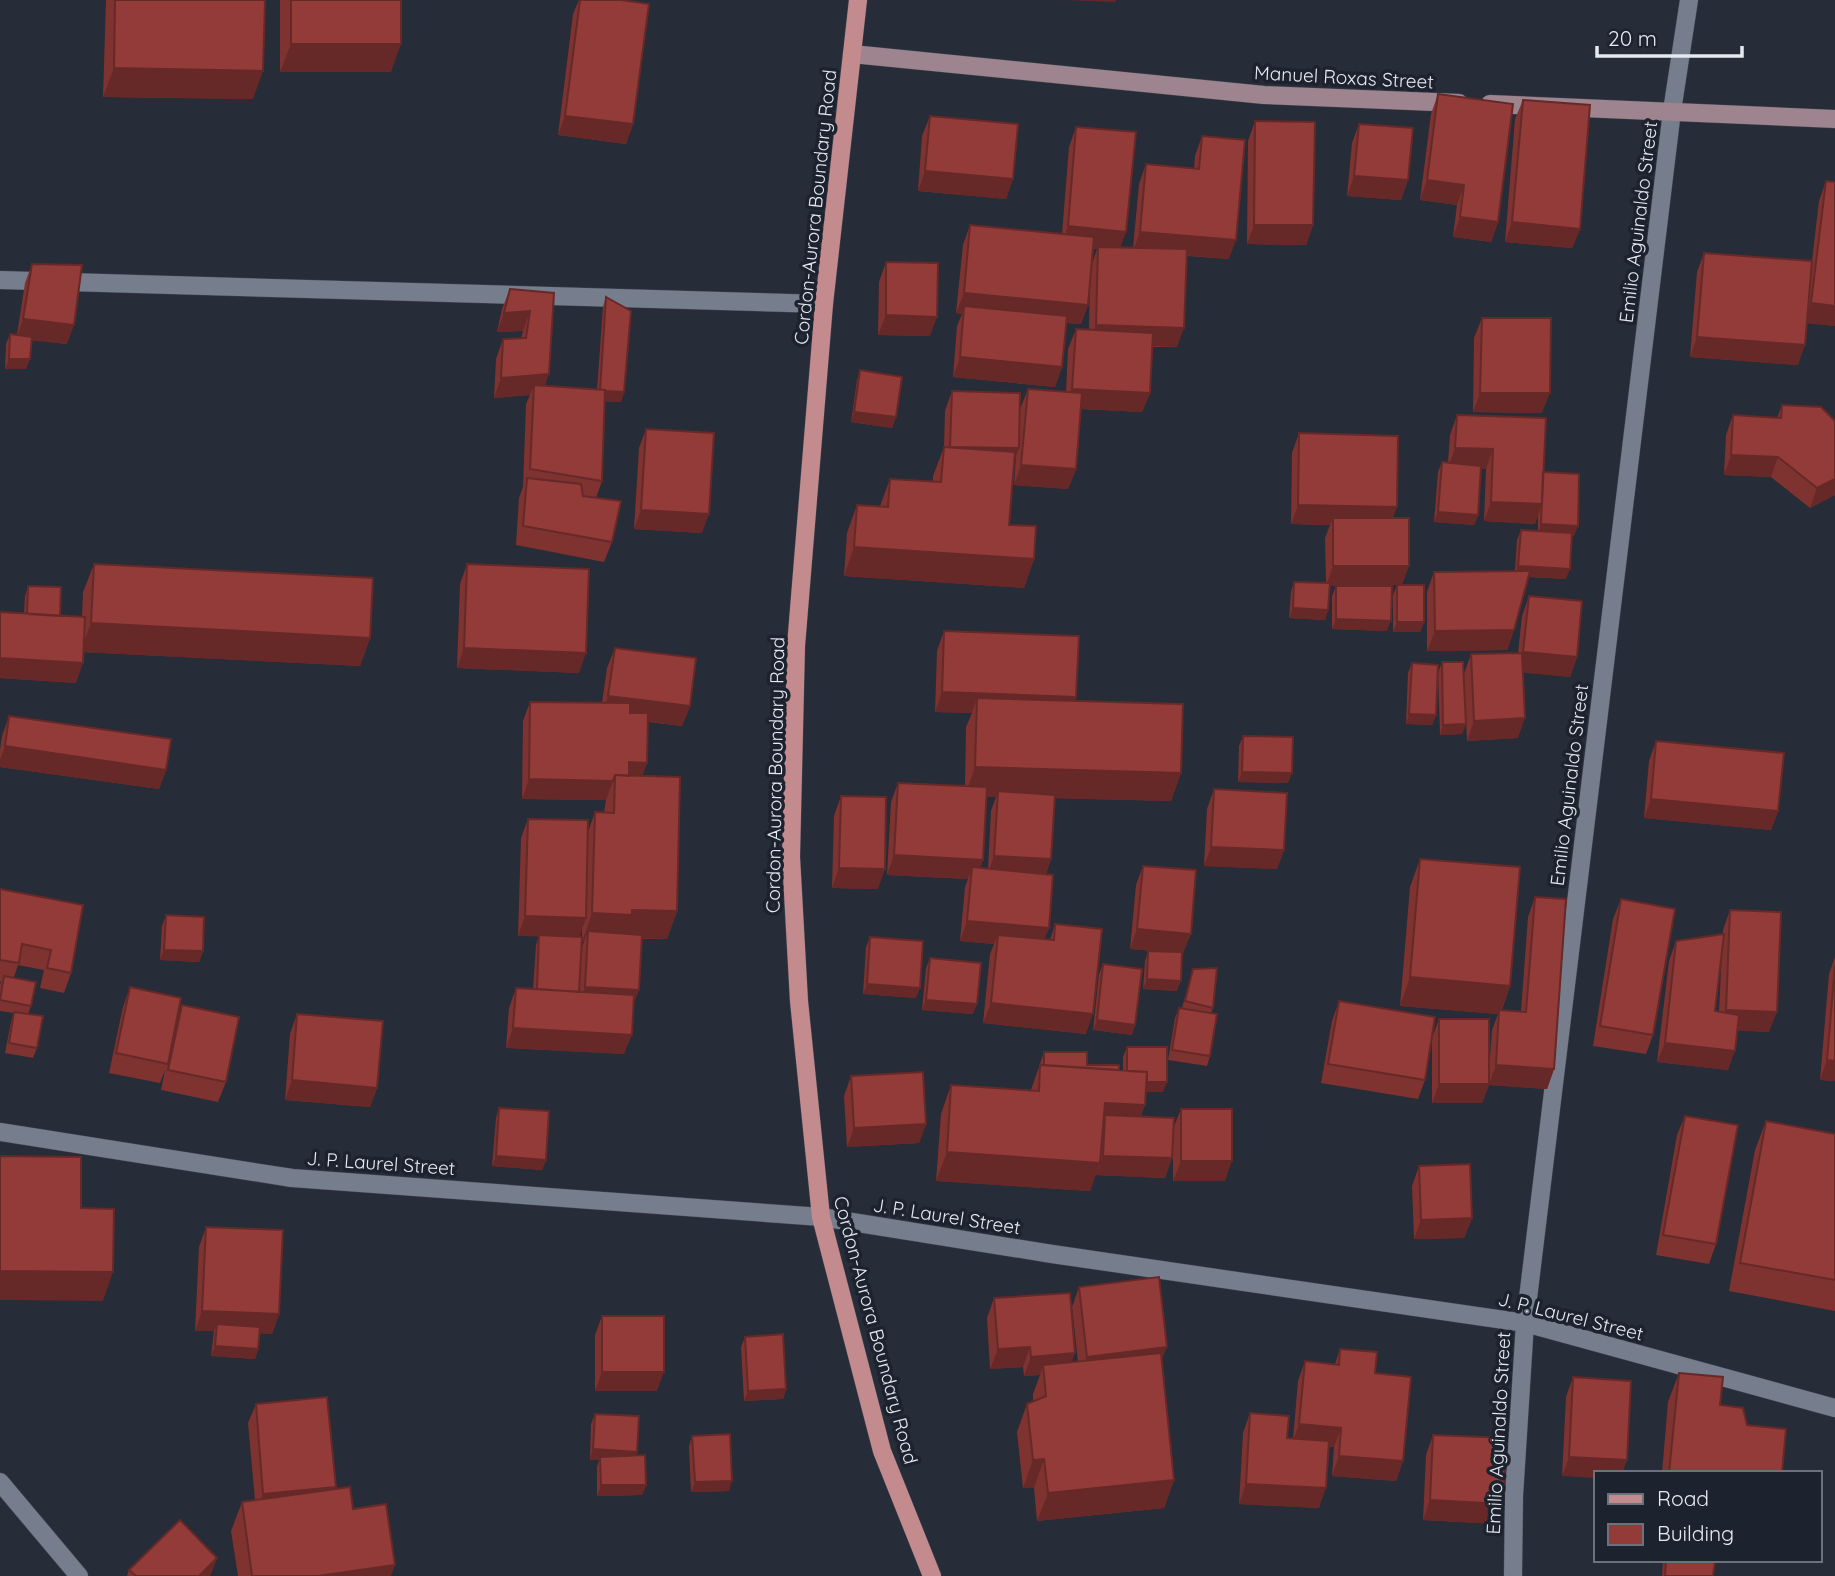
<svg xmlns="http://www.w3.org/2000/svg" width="1835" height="1576" font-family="Quicksand,sans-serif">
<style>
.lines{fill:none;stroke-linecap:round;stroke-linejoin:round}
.street-casing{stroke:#424751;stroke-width:19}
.secondary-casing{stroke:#424751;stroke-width:19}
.primary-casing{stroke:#424751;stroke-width:19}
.street{stroke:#767d8d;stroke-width:18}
.secondary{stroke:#9d848e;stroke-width:18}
.primary{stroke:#c48b8f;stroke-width:18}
.wall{fill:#7e3331;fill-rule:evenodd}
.shaded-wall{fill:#662928}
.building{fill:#923b39;stroke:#662928;stroke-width:2}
.labels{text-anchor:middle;stroke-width:7;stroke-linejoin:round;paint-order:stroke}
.street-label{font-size:19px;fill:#e5e9f1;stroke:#1c222e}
</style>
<rect width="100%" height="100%" fill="#262c38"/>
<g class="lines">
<defs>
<path id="street" d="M0 280 824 304
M0 1132 292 1178 821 1217 1052 1254 1525 1323 1835 1408
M0 1482 79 1576
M1513 1576 1514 1496 1525 1323 1672 111 1689 0"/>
<path id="secondary" d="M852 54 1264 95 1459 103
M1490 104 1835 119"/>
<path id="primary" d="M858 0 824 304 796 646 791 857 799 1001 821 1217 882 1451 932 1576"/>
</defs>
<use href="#street" class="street-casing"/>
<use href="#secondary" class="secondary-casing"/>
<use href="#primary" class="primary-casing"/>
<use href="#street" class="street"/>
<use href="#secondary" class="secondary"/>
<use href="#primary" class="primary"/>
</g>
<path class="wall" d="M106 0H265L253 99 103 97Z
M280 0H401L391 72H280Z
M579 0H621L633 124 626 144 558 135 573 14Z
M1438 94 1498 222 1491 242 1453 237 1457 205 1420 200 1431 114Z
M1523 100 1580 229 1572 248 1505 242 1515 119Z
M930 116 1013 179 1006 199 918 191 922 136Z
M1255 121 1313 225 1306 245 1247 244 1248 141Z
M1359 124 1408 180 1401 200 1347 196 1352 143Z
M1076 127 1121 248H1133L1139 184 1146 164 1194 169 1195 156 1202 136 1229 259 1187 256 1177 347H1152L1150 393 1142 412 1080 409 1076 469 1068 489 1014 485 1016 456 1014 462 1009 525 1034 559 1024 588 844 576 847 533 857 505 880 506 890 479 933 482V476L944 447 945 411 952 391 1020 419V409L1028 389 1066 392 1068 349 1076 329 1089 330 1090 276 1088 305 1081 324 1066 323 1062 367 1055 387 953 377 957 326 962 314 956 313 963 245 970 225 1062 234 1069 147ZM1093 249H1097L1092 264Z
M1826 181 1835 326 1807 323 1798 365 1690 357 1697 272 1704 253 1812 261 1819 201Z
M886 262 930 336 878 335 879 282Z
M32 264 67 344 32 340 26 369H5L6 344 10 334 17 335 25 283Z
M510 289 554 293 545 386 597 390 603 307 606 297 624 392 621 402 604 401 602 481 596 498 612 542 604 562 516 545 519 498 523 487 526 404 530 395 494 398 496 359 503 339 521 338 523 331 497 332 502 309Z
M1482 318 1542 413 1473 412 1474 338Z
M860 370 896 417 892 428 851 422 857 380Z
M1782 405 1835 495 1810 508 1771 477 1724 475 1726 435 1733 415 1777 418Z
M1457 415 1543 472 1574 536H1572L1566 579 1529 577 1514 630 1507 650 1427 651V592L1434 572 1515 571 1517 540 1521 530 1538 531V513L1535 524 1484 521 1486 469H1481L1478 515 1474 525 1434 522 1438 472 1442 462 1448 463 1450 435Z
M646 429 702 533 634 529 639 448Z
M1299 433 1393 518 1402 585 1424 622 1420 632H1393V595L1397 585 1350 586 1387 631 1332 629V596L1336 586H1330L1328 610 1325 620 1289 618 1291 592 1294 582 1326 583 1325 538 1330 525 1291 524 1292 453Z
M94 564 370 638 360 666 83 652 76 683 0 678V612L24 614 25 596 28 586 60 616 82 617 83 592Z
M467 564 579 673 457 668 460 584Z
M1529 596 1577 657 1570 677 1523 672 1518 738 1467 741 1465 700 1466 724 1462 734 1440 735 1438 673 1442 662 1464 674 1471 654 1518 653 1522 616Z
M944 631 1076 697 1075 701 1181 773 1171 801 1055 798 1051 859 1046 874 1049 928 1044 939 1050 940 1055 924 1086 1034 983 1023 990 954 994 944 960 941 965 887 968 879 887 875 891 802 898 783 965 786 966 727 972 713 935 712 937 651ZM986 796 996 797 991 811 988 869 980 868 983 860Z
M615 648 690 706 682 726 648 722 647 763 642 776 677 911 667 939H641L639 990 633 1004 624 1054 506 1048 509 1008 516 988 533 989 536 945 539 936H518L521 838 528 819 588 832 595 812H604L606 800 522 799 523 721 530 702 602 703 607 668ZM582 928V942H584L581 949 579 937Z
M1412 663 1436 715 1432 725 1406 724 1408 673Z
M9 716 166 770 159 789 0 767V750L2 736Z
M1243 736 1288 783 1238 782 1239 746Z
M1656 741 1778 811 1771 830 1644 818 1649 761Z
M1214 789 1284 850 1277 869 1204 866 1207 809Z
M841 796 878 889 832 888 834 816Z
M1420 859 1510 986 1502 1010 1521 1011 1528 917 1535 897 1554 1069 1547 1089 1489 1085 1482 1103H1432V1038L1439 1019 1489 1071 1492 1030 1498 1014 1400 1006 1410 887Z
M1143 866 1183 954 1182 953 1177 991 1143 989 1145 961 1148 951H1156L1130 949 1136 885Z
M0 889 71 973 64 993 40 988 44 970 18 965 14 977 31 1006 28 1014 37 1048 33 1058 5 1053 11 1022 14 1013 0 1011V985L1 981H0Z
M1621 899 1653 1035 1646 1054 1593 1046 1613 919Z
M1730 910 1769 1032 1737 1030 1728 1070 1657 1062 1669 961 1676 941 1723 934V930ZM1722 950 1719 1011V1012L1715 1011Z
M166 915 203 951 199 962 160 960 162 926Z
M870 937 916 998 863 994 866 947Z
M1835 957V1081L1820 1080 1829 974Z
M930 958 973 1014 922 1010 926 968Z
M1103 964 1135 1025 1132 1035 1093 1030 1099 974Z
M1193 969 1213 1008 1211 1013 1210 1056 1207 1066 1168 1060 1175 1018 1179 1008H1182Z
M130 987 177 1019 182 1005 226 1082 218 1102 161 1090 165 1070 160 1083 109 1073 123 1007Z
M1339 1001 1425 1080 1418 1099 1321 1083 1332 1021Z
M297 1014 377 1088 370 1107 285 1100 290 1034Z
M1127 1047 1163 1092H1146L1141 1116 1172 1158 1165 1178 1096 1175V1174L1090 1191 936 1181 941 1114 951 1085 1031 1090 1044 1052 1087 1065 1123 1071V1057Z
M851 1076 926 1124 919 1143 847 1147 844 1096Z
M499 1108 546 1160 542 1170 492 1166 496 1118Z
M1181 1109 1225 1181H1173V1129Z
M1685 1116 1716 1244 1709 1264 1656 1255 1677 1135Z
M1766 1121 1835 1134V1311L1729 1291 1755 1150Z
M1419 1166 1472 1218 1464 1238 1414 1239 1412 1186Z
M206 1227 279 1314 272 1334 259 1333 258 1349 255 1359 211 1356 214 1331H195L199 1247Z
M1079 1287 1162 1360 1174 1480 1164 1508 1037 1521 1034 1488H1023L1017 1432 1027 1404 1033 1401V1394L1040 1375 1024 1376 1023 1367 990 1369 987 1318 994 1298 1075 1353 1071 1362H1078L1072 1307Z
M602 1316 657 1391H595V1335Z
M745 1337 786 1389 783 1399 744 1401 741 1347Z
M1340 1349 1375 1373 1403 1461 1396 1481 1332 1476 1334 1447H1328L1319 1508 1239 1504 1243 1433 1250 1413 1287 1438 1293 1439 1298 1381 1305 1361 1335 1364Z
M1679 1373 1720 1405 1782 1473H1662L1668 1402Z
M1573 1377 1627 1460 1622 1473H1595L1562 1476 1566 1397Z
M256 1404 336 1487 335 1489 353 1509 391 1576H238L231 1531 242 1502 255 1500 248 1423Z
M595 1414 636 1455 646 1485 642 1495 597 1496V1467L599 1460H590L591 1424Z
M1433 1435 1503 1504 1496 1524 1423 1520 1426 1455Z
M692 1436 729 1491 691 1492 689 1446Z
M217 1558 210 1576H127L129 1570Z
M1663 1560H1715L1713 1576H1662Z"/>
<path class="shaded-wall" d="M1065 0H1116L1115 2Z
M291 44H401L391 72H280Z
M114 68 263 71 253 99 103 97Z
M565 116 633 124 626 144 558 135Z
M925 171 1013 179 1006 199 918 191Z
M1354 176 1408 180 1401 200 1347 196Z
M1427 180 1464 185 1457 205 1420 200Z
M1460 217 1498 222 1491 242 1453 237Z
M1512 222 1580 229 1572 248 1505 242Z
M1254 225H1313L1306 245 1247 244Z
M1068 226 1126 232 1119 251 1098 247 1097 249 1061 246Z
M1140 232 1236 240 1229 259 1133 251Z
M964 293 1088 305 1081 324 964 314V306L962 314 956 313Z
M1811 303 1835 306V326L1804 323Z
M530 311 523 331 497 332 504 313Z
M886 315 937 317 930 336 878 335Z
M23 319 74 325 67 344 16 339Z
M1096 325 1184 328 1177 347 1088 344Z
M1697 337 1805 345 1798 365 1690 357Z
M960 357 1062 367 1055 387 953 377Z
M9 359H30L26 369H5Z
M549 374 542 394 534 385 530 395 494 398 501 378Z
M1072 389 1150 393 1142 412 1065 408Z
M600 391 624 392 621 402 596 401Z
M1480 393H1550L1542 413 1473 412Z
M854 412 896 417 892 428 851 422Z
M950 447 1019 448 1012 468Z
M1455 448 1493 449 1486 469 1448 468Z
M1731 455 1778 457 1771 477 1724 475Z
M1021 465 1076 469 1068 489 1014 485Z
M1835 479V495L1810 508 1817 488Z
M1491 502 1542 504 1535 524 1484 521Z
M1298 505 1397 507 1390 527 1333 518 1330 525 1291 524Z
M641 510 709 514 702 533 634 529Z
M1438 512 1478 515 1474 525 1434 522Z
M1541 524 1578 526 1574 536 1538 534Z
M854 547 1034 559 1024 588 844 576Z
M1333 566H1409L1402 585 1326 586Z
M1518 566 1570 569 1566 579 1515 576Z
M1293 608 1328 610 1325 620 1289 618Z
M1336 619 1391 621 1387 631 1332 629Z
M1397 622H1424L1420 632H1393Z
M91 623 370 638 360 666 80 652Z
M1514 630 1507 650 1427 651 1435 631Z
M464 648 586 653 579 673 457 668Z
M1523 652 1577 657 1570 677 1516 672Z
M0 658 83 663 76 683 0 678Z
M942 692 1076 697 1069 717 977 698 972 713 935 712Z
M608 696 690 706 682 726 601 716Z
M1409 714 1436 715 1432 725 1406 724Z
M1525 718 1518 738 1467 741 1474 721Z
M1466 724 1462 734 1440 735 1443 725Z
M5 746 166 770 159 789 0 767V760Z
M629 762 647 763 640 782H628Z
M975 767 1181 773 1171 801 998 797V791L996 797 965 796Z
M1242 772 1292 773 1288 783 1238 782Z
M529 779 613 781 606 800 522 799Z
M1651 799 1778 811 1771 830 1644 818Z
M1211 847 1284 850 1277 869 1204 866Z
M894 855 983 860 976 880 972 867 968 879 887 875Z
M994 856 1051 859 1044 879 987 876Z
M839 868 885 869 878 889 832 888Z
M632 910 677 911 667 939 623 938 588 931 584 942H582L592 913Z
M525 916 586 918 579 938 518 936Z
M967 921 1049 928 1041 948 998 935 994 944 960 941Z
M1137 929 1191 934 1183 954 1130 949Z
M164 950 203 951 199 962 160 960Z
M1410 977 1510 986 1500 1014 1499 1010 1498 1014 1400 1006Z
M1147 979 1181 981 1177 991 1143 989Z
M867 984 920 988 916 998 863 994Z
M585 987 639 990 631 1010 578 1007Z
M926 1000 977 1004 973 1014 922 1010Z
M991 1003 1093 1014 1086 1034 983 1023Z
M1726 1010 1777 1012 1769 1032 1718 1030Z
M1097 1020 1135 1025 1132 1035 1093 1030Z
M513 1028 632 1035 624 1054 506 1048Z
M1665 1043 1735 1051 1728 1070 1657 1062Z
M1827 1060 1835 1061V1081L1820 1080Z
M1496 1065 1554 1069 1547 1089 1489 1085 1482 1103H1432L1439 1084H1489Z
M292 1080 377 1088 370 1107 285 1100Z
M1127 1082H1167L1163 1092H1123Z
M1105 1103 1145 1105 1135 1134 1105 1115 1099 1132Z
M926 1124 919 1143 847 1147 854 1128Z
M947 1152 1100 1163 1090 1191 936 1181Z
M496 1156 546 1160 542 1170 492 1166Z
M1103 1156 1172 1158 1165 1178 1096 1175Z
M1181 1161H1232L1225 1181H1173Z
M1472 1218 1464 1238 1414 1239 1421 1220Z
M0 1271 113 1272 103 1301 0 1300Z
M202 1311 279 1314 272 1334 216 1331 217 1324 214 1331H195Z
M215 1346 258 1349 255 1359 211 1356Z
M1030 1347 1023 1367 990 1369 998 1349Z
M1167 1347 1159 1367 1080 1376 1087 1357Z
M1075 1353 1068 1373 1043 1365 1040 1375 1024 1376 1031 1357Z
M602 1372H664L657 1391H595Z
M786 1389 783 1399 744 1401 748 1391Z
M1299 1424 1341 1428 1334 1447 1292 1443Z
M593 1449 637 1452 634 1462 600 1457 599 1460H590Z
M1339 1456 1403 1461 1396 1481 1332 1476Z
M1569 1457 1627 1460 1622 1473H1595V1478L1562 1476Z
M1044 1459 1034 1488H1023L1033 1460Z
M1174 1480 1164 1508 1037 1521 1048 1493Z
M732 1481 729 1491 691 1492 695 1482Z
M1246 1484 1326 1488 1319 1508 1239 1504Z
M601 1485H646L642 1495 597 1496Z
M336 1487 329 1507 256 1514 263 1494Z
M1430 1500 1503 1504 1496 1524 1423 1520Z
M217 1558 210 1576H199Z
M395 1565 391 1576H317Z"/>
<path class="building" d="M115 0H265L263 71 114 68Z
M291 0H401V44H291Z
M580 0H621L649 4 633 124 565 116Z
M1438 94 1513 104 1498 222 1460 217 1464 185 1427 180Z
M1523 100 1590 105 1580 229 1512 222Z
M930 116 1018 124 1013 179 925 171Z
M1255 121 1315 122 1313 225H1254Z
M1359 124 1413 128 1408 180 1354 176Z
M1076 127 1136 132 1126 232 1068 226Z
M1202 136 1245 140 1236 240 1140 232 1146 164 1199 169Z
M1826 181 1835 182V306L1811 303Z
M970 225 1094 237 1088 305 964 293Z
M1098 247 1187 249 1184 328 1096 325Z
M1704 253 1812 261 1805 345 1697 337Z
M886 262 938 263 937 317 886 315Z
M32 264 82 265 74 325 23 319Z
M510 289 554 293 549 374 501 378 503 339 526 338 530 311 504 313Z
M606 297 631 311 624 392 605 391V390H600Z
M964 306 1067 316 1062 367 960 357Z
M1482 318H1551L1550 393H1480Z
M1076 329 1153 333 1150 393 1072 389Z
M10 334 32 337 30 359H9Z
M860 370 902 377 896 417 854 412Z
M534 385 605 390 602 481 530 469Z
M1028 389 1082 393 1076 469 1021 465Z
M952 391 1020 393 1019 448 950 447Z
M1782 405 1821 407 1835 421V479L1817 488 1778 457 1731 455 1733 415 1781 418Z
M1457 415 1546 418 1542 504 1491 502 1493 449 1455 448Z
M646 429 714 433 709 514 641 510Z
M1299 433 1398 436 1397 507 1298 505Z
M944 447 1015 452 1009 525 1036 526 1034 559 854 547 857 505 888 507 890 479 941 482Z
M1442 462 1481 466 1478 515 1438 512Z
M1543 472 1579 474 1578 526 1541 524Z
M527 478 581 484 583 496 621 501 612 542 523 526Z
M1333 518H1409V566H1333Z
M1521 530 1572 533 1570 569 1518 566Z
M94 564 373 578 370 638 91 623Z
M467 564 589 569 586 653 464 648Z
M1530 571 1514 630 1435 631 1434 572Z
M1294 582 1330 583 1328 610 1293 608Z
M1397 585H1424V622H1397Z
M28 586 61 587 60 616 27 614Z
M1336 586H1392L1391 621 1336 619Z
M1529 596 1582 601 1577 657 1523 652Z
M0 612 85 617 83 663 0 658Z
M944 631 1079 636 1076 697 942 692Z
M615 648 696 658 690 706 608 696Z
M1522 653 1525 718 1474 721 1471 654Z
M1442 662H1463L1466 724 1443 725Z
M1412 663 1438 665 1436 715 1409 714Z
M977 698 1183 704 1181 773 975 767Z
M530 702 630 703V713H648L647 763 629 762V776L615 775 613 781 529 779Z
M9 716 171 739 166 770 5 746Z
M1243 736 1293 737 1292 773 1242 772Z
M1656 741 1784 753 1778 811 1651 799Z
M615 775 680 777 677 911 632 910V915L592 913 595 812 614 813Z
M898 783 987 787 983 860 894 855Z
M1214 789 1287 793 1284 850 1211 847Z
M998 791 1055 795 1051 859 994 856Z
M841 796 886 797 885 869 839 868Z
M528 819 588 820 586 918 525 916Z
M1420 859 1520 867 1510 986 1410 977Z
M1143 866 1196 870 1191 934 1137 929Z
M972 867 1053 875 1049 928 967 921Z
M0 889 83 905 71 973 47 968 51 950 22 944 19 963 0 960Z
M1535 897 1566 899 1554 1069 1496 1065 1499 1010 1526 1012Z
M1621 899 1675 909 1653 1035 1600 1026Z
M1730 910 1781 912 1777 1012 1726 1010Z
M166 915 204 917 203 951 164 950Z
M1055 924 1102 929 1093 1014 991 1003 998 935 1054 940Z
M588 931 642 935 639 990 585 987Z
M1724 934 1715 1011 1739 1015 1735 1051 1665 1043 1676 941Z
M539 935 582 937 579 992 537 989Z
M870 937 923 941 920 988 867 984Z
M1148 951 1182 952 1181 981 1147 979Z
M930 958 981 963 977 1004 926 1000Z
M1103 964 1142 969 1135 1025 1097 1020Z
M1835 965V1061L1827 1060Z
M1217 968 1213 1008 1185 1001 1193 969Z
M4 976 36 982 31 1006 0 1000Z
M130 987 181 998 168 1064 116 1053Z
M516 988 634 995 632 1035 513 1028Z
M1339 1001 1435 1017 1425 1080 1328 1064Z
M182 1005 239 1017 226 1082 168 1070Z
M1179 1008 1217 1014 1210 1056 1172 1050Z
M14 1012 43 1016 37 1048 9 1043Z
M297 1014 383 1021 377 1088 292 1080Z
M1439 1019H1489V1084H1439Z
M1127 1047H1167V1082H1147V1072L1127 1071Z
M1044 1052H1087V1065H1119V1070L1044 1065Z
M1040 1065 1147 1072 1145 1105 1105 1103 1100 1163 947 1152 951 1085 1039 1091Z
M923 1072 926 1124 854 1128 851 1076Z
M499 1108 549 1111 546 1160 496 1156Z
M1181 1109H1232V1161H1181Z
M1105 1115 1174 1118 1172 1158 1103 1156Z
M1685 1116 1738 1125 1716 1244 1663 1235Z
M1766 1121 1835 1134V1280L1740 1263Z
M0 1156 81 1157V1208L114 1209 113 1272 0 1271Z
M1470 1164 1472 1218 1421 1220 1419 1166Z
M206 1227 283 1230 279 1314 202 1311Z
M1159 1277 1167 1347 1087 1357 1079 1287Z
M1070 1293 1075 1353 1031 1357 1030 1347 998 1349 994 1298Z
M602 1316H664V1372H602Z
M217 1324 260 1327 258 1349 215 1346Z
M783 1334 786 1389 748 1391 745 1337Z
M1340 1349 1377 1352 1375 1373 1411 1377 1403 1461 1339 1456 1341 1428 1299 1424 1305 1361 1339 1365Z
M1161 1353 1174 1480 1048 1493 1044 1459 1033 1460 1027 1404 1046 1396 1043 1365Z
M1679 1373 1723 1377 1720 1405 1743 1408 1747 1425 1786 1429 1782 1473H1669Z
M1573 1377 1631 1381 1627 1460 1569 1457Z
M327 1397 336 1487 263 1494 256 1404Z
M1250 1413 1289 1416 1287 1438 1329 1441 1326 1488 1246 1484Z
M595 1414 639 1416 637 1452 593 1449Z
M730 1434 732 1481 695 1482 692 1436Z
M1433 1435 1507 1438 1503 1504 1430 1500Z
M645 1455 646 1485H601L600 1457Z
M350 1487 353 1509 386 1504 395 1565 318 1576H252L242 1502Z
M180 1520 217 1558 199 1576H136L129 1570Z
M1666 1560H1715L1713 1576H1665Z"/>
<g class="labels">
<g class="street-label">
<text transform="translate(1344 77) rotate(3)" y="7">Manuel Roxas Street</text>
<text transform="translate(815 207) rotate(-84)" y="7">Cordon-Aurora Boundary Road</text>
<text transform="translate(1638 222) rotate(-83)" y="7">Emilio Aguinaldo Street</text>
<text transform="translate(775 775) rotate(-89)" y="7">Cordon-Aurora Boundary Road</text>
<text transform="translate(1569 785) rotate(-83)" y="7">Emilio Aguinaldo Street</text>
<text transform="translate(381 1163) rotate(4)" y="7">J. P. Laurel Street</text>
<text transform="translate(947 1216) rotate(9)" y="7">J. P. Laurel Street</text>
<text transform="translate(1571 1316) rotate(14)" y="7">J. P. Laurel Street</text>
<text transform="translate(876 1330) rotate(75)" y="7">Cordon-Aurora Boundary Road</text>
<text transform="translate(1498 1433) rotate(-87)" y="7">Emilio Aguinaldo Street</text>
</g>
</g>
<rect x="1594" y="1471" width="228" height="91" fill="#1c222e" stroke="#6c727c" stroke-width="2"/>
<rect x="1608" y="1494" width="35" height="10" fill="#c48b8f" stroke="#6c727c" stroke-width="2"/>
<text x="1657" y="1506" font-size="21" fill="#e5e9f1">Road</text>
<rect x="1608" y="1524" width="35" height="21" fill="#923b39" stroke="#6c727c" stroke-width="2"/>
<text x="1657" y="1541" font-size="21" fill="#e5e9f1">Building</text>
<path d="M1597 46v10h145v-10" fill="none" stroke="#e5e9f1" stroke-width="3.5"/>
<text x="1608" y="46" font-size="21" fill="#e5e9f1" stroke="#1c222e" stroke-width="5" paint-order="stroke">20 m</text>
</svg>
